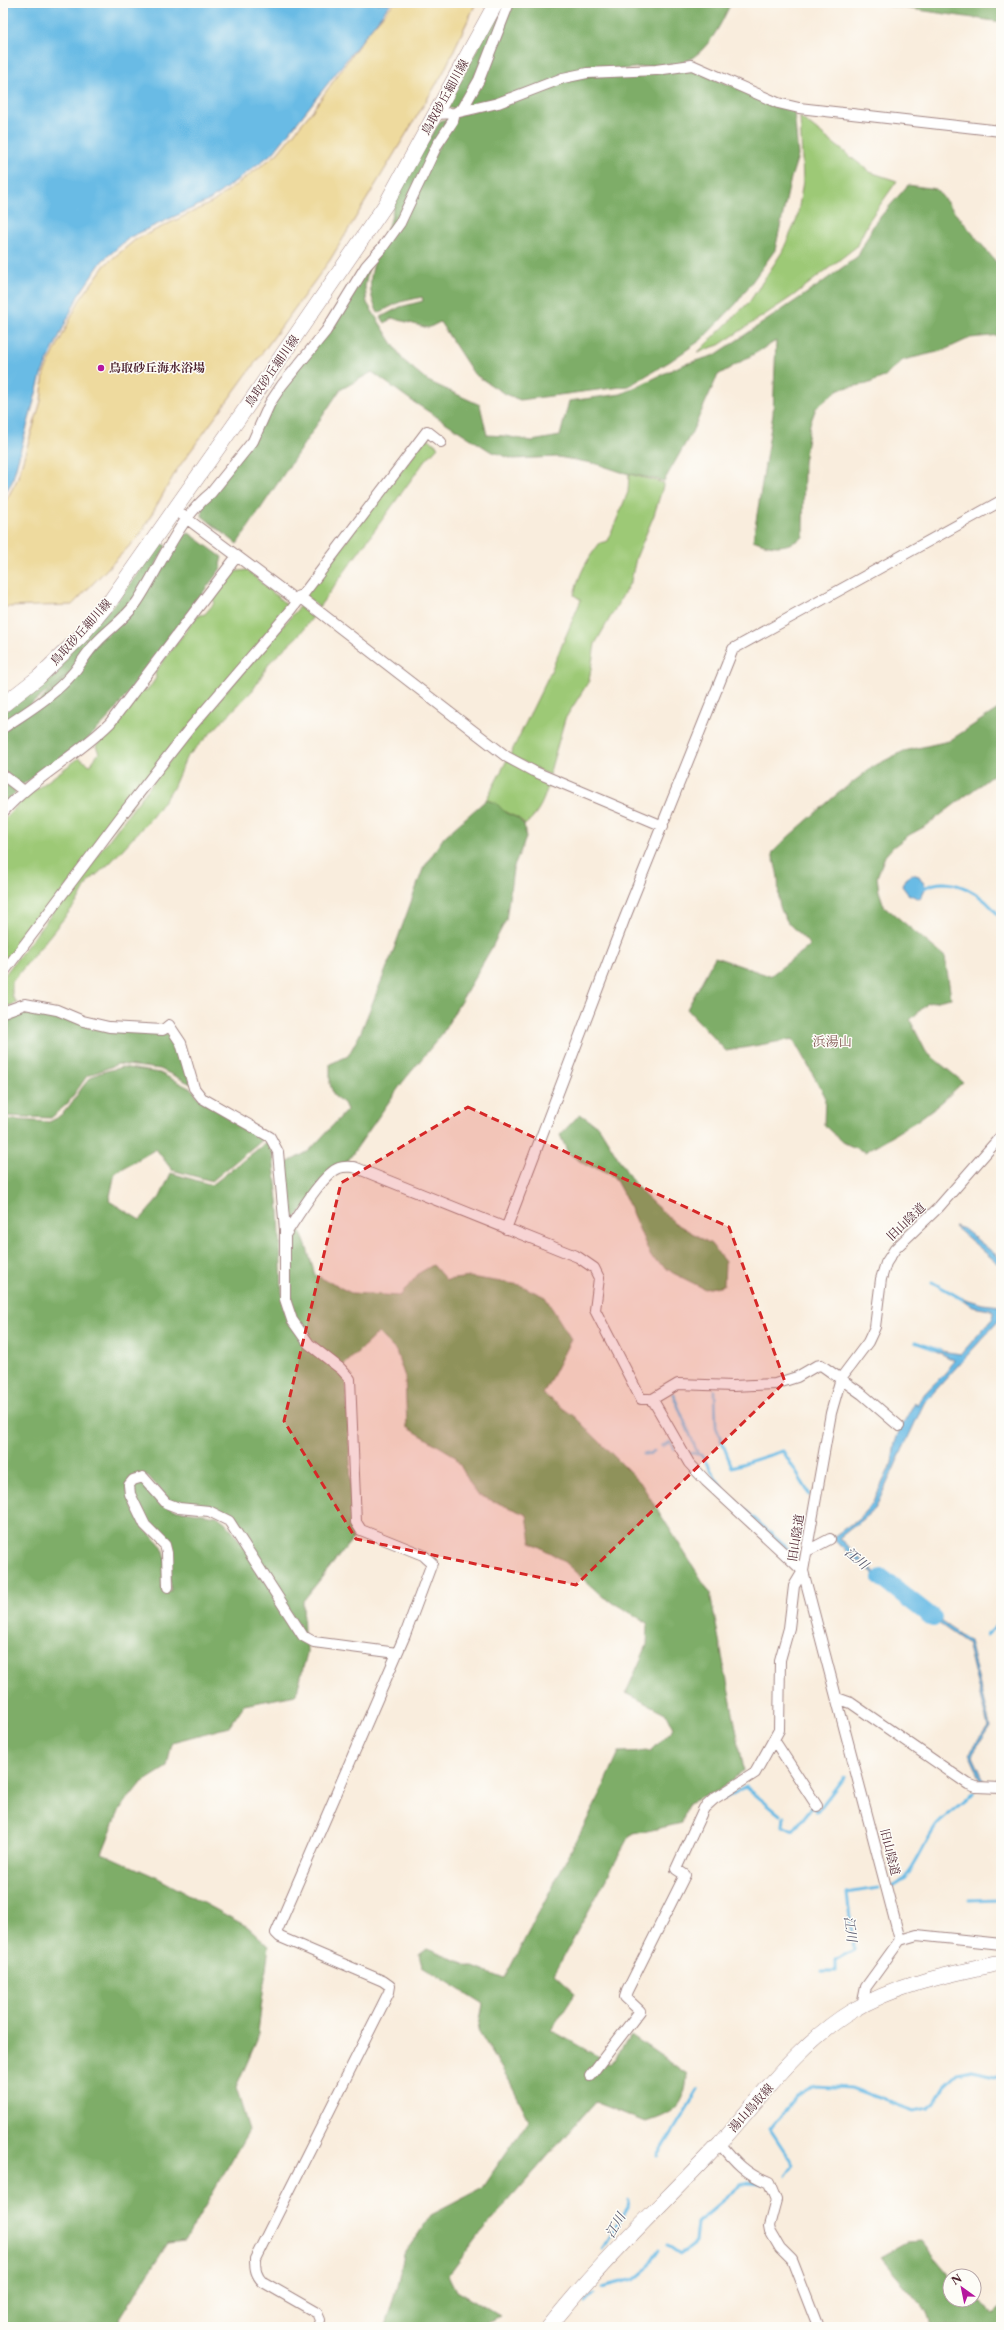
<svg xmlns="http://www.w3.org/2000/svg" width="1004" height="2330" font-family="'Libre Caslon Text','Noto Serif JP',serif">
<style>
.green{fill:#9dc976;stroke:#747450}
.forest{fill:#7ead67;stroke:#646649}
.sand{fill:#eeda9e;stroke:#9c7c64}
.water{fill:#69bbe5;stroke:#5a6d88}
.lines{fill:none;stroke-linecap:round;stroke-linejoin:round}
.stream{stroke:#69bbe5;stroke-width:3}
.river{stroke:#69bbe5;stroke-width:18}
.street-casing{stroke:#a28684;stroke-width:12}
.secondary-casing{stroke:#a28684;stroke-width:16}
.street{stroke:#fff;stroke-width:10}
.secondary{stroke:#fff;stroke-width:15}
.marked{fill:#d62828;fill-opacity:0.2;stroke:#d62828;stroke-width:3;stroke-dasharray:8 5;stroke-linejoin:round}
.poi-dot{fill:#b5179e;stroke:#fdfcf7;stroke-width:1.5}
.labels{text-anchor:middle;stroke-width:3;stroke-linejoin:round;paint-order:stroke}
.street-label{font-size:12px;fill:#4a1f2b;stroke:#fdfcf7}
.poi-label{font-size:12px;font-weight:bold;fill:#4a1f2b;stroke:#fdfcf7;text-anchor:start}
.neighbourhood-label{font-size:13px;fill:#7f544f;stroke:#fdfcf7}
.water-label{font-size:13px;font-style:italic;fill:#55566c;stroke:#fdfcf7}
</style>
<rect width="100%" height="100%" fill="#fdfcf7"/>
<filter id="ink" filterUnits="userSpaceOnUse"><feTurbulence type="fractalNoise" baseFrequency=".025" numOctaves="2"/><feDisplacementMap in="SourceGraphic" scale="8" xChannelSelector="R" yChannelSelector="G"/><feConvolveMatrix kernelMatrix="1 2 1 2 8 2 1 2 1" color-interpolation-filters="sRGB"/></filter>
<filter id="wash" filterUnits="userSpaceOnUse"><feTurbulence type="fractalNoise" baseFrequency=".012" numOctaves="4" result="noise"/><feDisplacementMap in="SourceGraphic" scale="16" xChannelSelector="R" yChannelSelector="G"/><feGaussianBlur stdDeviation="0.9" result="paint"/><feColorMatrix in="noise" values="0 0 0 0 0 0 0 0 0 0 0 0 0 0 0 0 0 1.4 0 .05"/><feComposite in="paint" operator="in"/></filter>
<g filter="url(#wash)">
<rect width="100%" height="100%" fill="#f9eddd"/>
<path class="green" d="M800 117 870 172 897 181 870 219 856 247 793 296 719 345 698 352 750 301 782 252 797 219 803 181Z
M427 437 438 447 424 462 319 607 304 595Z
M629 474 664 483 654 515 636 558 631 581 595 644 589 681 565 719 549 775 510 755 551 671 581 600 574 595C579 574 587 559 600 543L608 541 628 492Z
M247 570 288 606 3 968V820L26 797 79 758 90 765 99 753 96 746 140 691 148 690 156 678 155 672 197 616 205 614 215 602 212 599 231 572Z
M302 604 316 613 299 635 270 662 253 690 186 758 173 788 152 817 110 863 88 882 78 901 12 982V996L17 1003 3 1008V977L202 719Z
M507 760 549 781C545 799 539 813 525 825 519 817 515 817 507 813 498 808 498 803 486 800Z"/>
<path class="forest" d="M502 3H508L506 9 460 109 447 108V106Z
M511 3H731C720 26 708 52 683 63L624 69 529 89 465 108Z
M870 3H1001V22Z
M691 70 794 110 798 156 791 178 775 250 736 304 701 340 669 362 629 386 520 400 505 394 474 374 440 322 428 328 392 318 385 323 381 317 400 307 423 301 422 297 400 302 378 313C368 293 369 280 375 259L457 116 579 77Z
M453 117 401 217 379 245 391 219 395 198 440 121Z
M908 185 936 189 1001 268V335L970 338 942 351 903 360 884 377 867 384 839 389 816 408 810 424 804 463 803 537C785 549 773 548 753 540L773 414 776 341 718 375 692 432 664 481 621 472 597 464 558 457 513 459 490 451 412 401 372 372 340 390 237 544 202 516V507L369 265 365 287 367 303 403 360 428 381 480 405 487 435 505 436 532 441 560 436 569 401 621 394 682 365 715 355 816 287 858 256 874 224Z
M189 533 222 557 220 565 222 567 113 713 87 740 22 785 3 771V730L30 711 115 627 173 542Z
M161 542 166 546 136 600 70 674 3 726V714L21 699 118 600Z
M1001 707V769L926 826 909 835 893 847 885 856 877 877 879 891 884 906 945 957 951 998 928 1003 910 1020 926 1052 963 1082 942 1102 918 1120 865 1152 842 1142 824 1125 825 1096 793 1039 726 1051 687 1009 715 957 770 976 810 946C802 933 789 929 782 912 777 901 779 889 778 878 777 870 774 861 772 853L787 838 836 795 874 766 904 751 949 741Z
M3 780 16 792 4 804 3 803Z
M486 800 496 803 506 813 518 818 524 825 526 838 513 869 506 920 491 949 442 1034 402 1083 347 1162 343 1163 287 1228 283 1165 309 1151 347 1110 344 1103 334 1096 330 1084V1064L348 1056 360 1034 391 957 423 869 444 837Z
M29 1008 170 1035 176 1039 191 1084 160 1069 118 1064 87 1076 68 1103 51 1118 3 1116V1016Z
M122 1067 160 1073 193 1090 200 1099 264 1138 212 1181 172 1170 156 1149 115 1173 109 1201 140 1220 160 1197 171 1173 212 1185 268 1141 272 1146 279 1210 282 1292 285 1310 289 1322 307 1347 346 1379 353 1526 358 1532 303 1601 304 1635 242 1534 230 1519 213 1509 183 1506 170 1501 148 1476 134 1475 126 1486C127 1498 135 1515 142 1526 149 1535 160 1540 164 1552 169 1566 162 1577 162 1591H171L168 1543 149 1525 131 1491 136 1481 140 1480 147 1484 158 1498 173 1509 217 1516 226 1523 244 1546 298 1633 307 1641V1653L296 1695 244 1705 229 1727 172 1742 167 1767 140 1784 120 1809 102 1853 158 1878 248 1927 269 1946 257 2040 236 2088 249 2130 185 2241 168 2243 120 2318 123 2327H3V1119L49 1122C71 1114 77 1088 92 1077 101 1071 112 1070 122 1067Z
M580 1114 599 1127 633 1182 644 1195 675 1223 711 1244 725 1262 724 1285 705 1289 673 1273 651 1257 628 1203 614 1177 599 1168 587 1166 568 1153 560 1135Z
M297 1224 306 1245 315 1275 351 1293 400 1296 419 1273 433 1265 446 1280 470 1277 520 1285 545 1297 571 1339 543 1394 575 1417 640 1482 710 1593 744 1770 718 1791 688 1803 682 1823 630 1835 554 1974 575 1993 551 2030 611 2064 631 2035 687 2074C686 2105 674 2113 646 2122L595 2102 478 2236 449 2275 457 2291 500 2316 474 2327H385L397 2286 404 2255 431 2215 481 2189 529 2120 510 2082 478 2030 483 2004 422 1966 419 1955 427 1949 504 1979 600 1795 619 1752 651 1751 674 1728 667 1714 626 1693 647 1645 648 1623 603 1597 561 1559 531 1542 527 1515 476 1494 455 1456 407 1427 405 1377 396 1351 378 1333 343 1366 302 1332 290 1302 289 1241Z
M921 2241 950 2276V2300H974V2298L994 2313 1001 2306V2327H931L927 2312 880 2257 907 2242Z"/>
<path class="sand" d="M394 3H476L443 73 330 260 176 471 140 535 72 605 3 607V506L17 480 41 401 44 373 79 301 105 265 135 240 213 202 277 154 313 110 368 32Z"/>
<path class="water" d="M3 3H391L274 152 210 200 130 237 102 261 78 296 41 375 12 482 3 496Z
M912 874 919 876 926 887 920 899 908 894 902 886 905 879Z
M954 1226 964 1229 1001 1259V1266Z
M959 1297 982 1304 1001 1306V1318L924 1403 875 1509 839 1538 871 1569 901 1592 899 1594 839 1545 833 1537 859 1518 872 1504 892 1463 895 1443 899 1431 915 1402 917 1405C925 1388 948 1375 954 1360L934 1350 961 1354 993 1318 994 1313 990 1310 973 1307Z
M914 1603 969 1641 990 1727 972 1754 984 1780H981L969 1753 988 1727 967 1643 912 1605Z"/>
<g class="lines">
<path class="stream" d="M924 888C952 873 985 895 1001 919
M932 1282 962 1299
M915 1342 940 1351
M715 1390 716 1427 732 1467 783 1451 810 1495
M673 1394 698 1454
M662 1446 670 1442 674 1449
M688 1452 701 1455 725 1492 798 1558
M644 1454H649L654 1451
M987 1635 1001 1622
M723 1799 746 1787 780 1815
M784 1817 783 1826 793 1831 813 1806 817 1812 844 1777
M1001 1874H999L1001 1896
M891 1887C912 1882 924 1841 937 1825 948 1813 963 1805 974 1792
M969 1900 1001 1899
M821 1971H835V1960L854 1950 847 1893 878 1888
M658 2156 698 2090
M786 2176 793 2166 791 2161 770 2129 796 2097 815 2086 851 2088 914 2111 929 2108 935 2103 945 2086 958 2074 972 2071 1001 2077
M668 2245 681 2254 695 2243 697 2222 741 2185 748 2183 761 2184
M602 2249 628 2207 629 2201
M601 2287 634 2279 647 2268 659 2250
M586 2302 594 2294"/>
<path class="river" d="M882 1578 933 1618"/>
</g>
</g>
<g filter="url(#ink)">
<g class="lines">
<defs>
<path id="street" d="M436 114 455 113 498 103 563 78 587 73 656 70 692 65 778 103 799 108 1001 131
M174 509 297 601
M299 596 507 757 533 771 663 826
M3 728C28 711 54 696 74 672 82 662 87 652 96 643 109 629 126 618 137 602 161 566 177 520 211 493L253 441 270 403 282 385 326 331 366 266 382 248 400 223 437 145 453 121 455 113 463 108 479 80 509 3
M3 775 24 791
M3 812C34 777 77 756 110 723L237 556
M3 973 122 815 190 728 292 609 427 431 441 442
M3 1012 25 1004 57 1010 83 1021 109 1027 163 1030 169 1025 181 1043 194 1088 202 1098 270 1137 278 1152 285 1230V1299L292 1320 309 1344 341 1369 350 1379 356 1522 361 1530 423 1555 432 1563 405 1635 276 1933 280 1937 383 1981 390 1986 389 1992 255 2259C255 2269 256 2275 263 2282L317 2313 320 2320 318 2327
M506 1229 624 920 733 649 1001 501
M285 1235C296 1219 322 1174 339 1168 344 1166 349 1167 354 1167L578 1257 594 1268 599 1278 595 1310 641 1399H649L654 1402 689 1463 706 1481 803 1571 794 1586 789 1628 780 1660 779 1730 755 1773 714 1799 704 1808 676 1869 685 1875 627 1991 625 1997 640 2011 590 2076
M651 1400 678 1384 733 1386 775 1384 797 1377 816 1366 821 1365 862 1394 899 1426
M807 1551 830 1539
M168 1587 167 1553 165 1545 145 1525 130 1494 129 1485 133 1480 143 1477 166 1503 179 1508 209 1511 229 1521 303 1636 314 1642 397 1653
M837 1698 851 1703 968 1784 976 1787 1001 1788
M774 1740 817 1806
M900 1940 917 1935 1001 1944
M862 2006 866 1987 900 1940 803 1571 831 1413 841 1378 868 1342 875 1327 881 1279 886 1263 895 1249 938 1208 1001 1136
M720 2143C735 2162 746 2174 769 2183L776 2200 769 2226 770 2231 780 2248 792 2260 818 2327"/>
<path id="secondary" d="M3 705 39 677 80 637 111 600 246 408 386 204 496 3
M549 2327C601 2261 663 2204 720 2143 761 2097 799 2043 852 2011 897 1984 950 1974 1001 1963"/>
</defs>
<use href="#street" class="street-casing"/>
<use href="#secondary" class="secondary-casing"/>
<use href="#street" class="street"/>
<use href="#secondary" class="secondary"/>
</g>
</g>
<path class="marked" d="M468 1107 729 1227 785 1382 576 1585 356 1539 284 1421 341 1183Z"/>
<circle class="poi-dot" cx="101" cy="368" r="4"/>
<g class="labels">
<g class="street-label">
<text transform="translate(445 97) rotate(-61)" y="4">鳥取砂丘細川線</text>
<text transform="translate(272 371) rotate(-55)" y="4">鳥取砂丘細川線</text>
<text transform="translate(81 632) rotate(-48)" y="4">鳥取砂丘細川線</text>
<text transform="translate(906 1222) rotate(-44)" y="4">旧山陰道</text>
<text transform="translate(796 1538) rotate(-81)" y="4">旧山陰道</text>
<text transform="translate(890 1852) rotate(76)" y="4">旧山陰道</text>
<text transform="translate(751 2108) rotate(-48)" y="4">湯山鳥取線</text>
</g>
<g class="poi-label">
<text x="109" y="372">鳥取砂丘海水浴場</text>
</g>
<g class="neighbourhood-label">
<text x="832" y="1046">浜湯山</text>
</g>
<g class="water-label">
<text transform="translate(857 1558) rotate(40)" y="5">江川</text>
<text transform="translate(851 1929) rotate(83)" y="5">江川</text>
<text transform="translate(615 2225) rotate(-60)" y="5">江川</text>
</g>
</g>
<rect width="1004" height="2330" fill="none" stroke="#fdfcf7" stroke-width="16"/>
<g transform="translate(962 2288) rotate(327)"><circle r="19" fill="#fdfcf7" stroke="#b5a4a5"/>
<path d="M0-3L7 15L0 10L-7 15Z" fill="#b5179e"/>
<text y="-6" font-size="11" font-weight="bold" text-anchor="middle" fill="#4a1f2b">N</text>
</g>
</svg>
